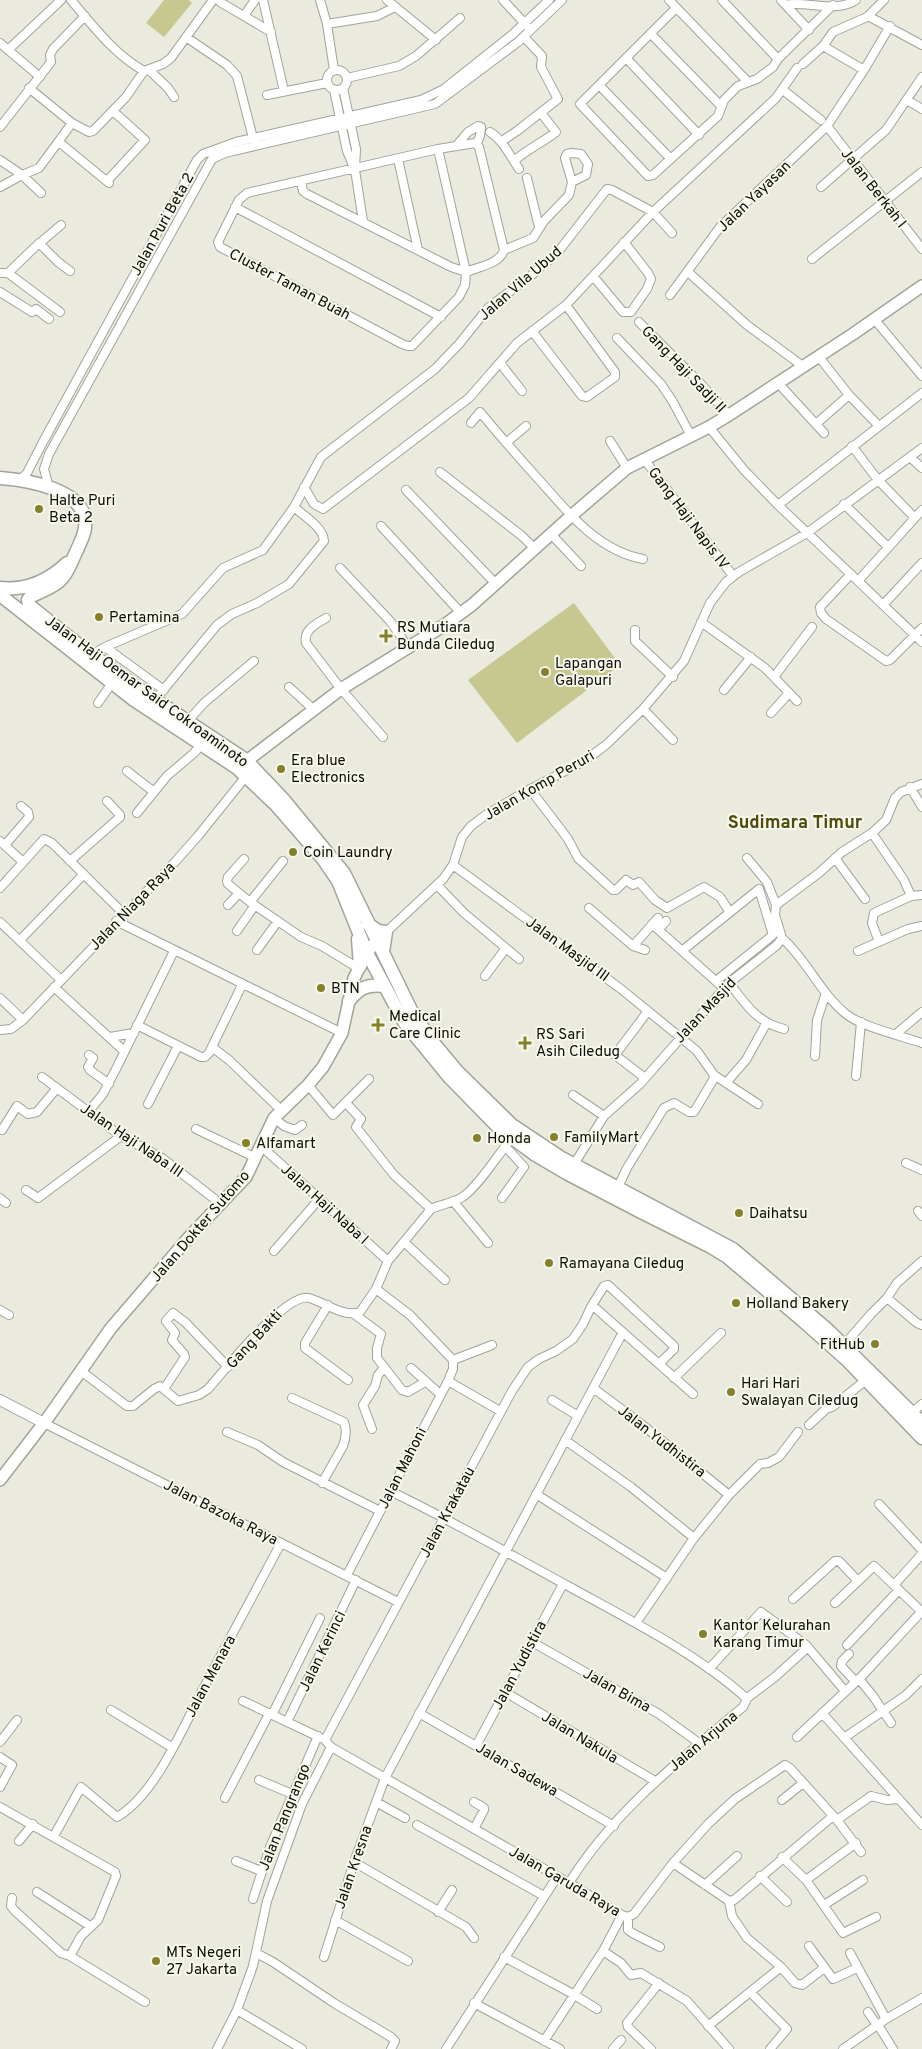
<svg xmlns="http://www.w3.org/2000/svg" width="922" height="2049" font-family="Overpass,sans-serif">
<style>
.green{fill:#c7c790}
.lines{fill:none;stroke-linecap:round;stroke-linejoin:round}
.minor-casing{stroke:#a3a399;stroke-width:10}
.tertiary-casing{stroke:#a3a399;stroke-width:12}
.secondary-casing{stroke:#a3a399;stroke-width:14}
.primary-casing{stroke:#a3a399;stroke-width:15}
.minor{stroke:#fff;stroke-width:8}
.tertiary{stroke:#fff;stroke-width:10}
.secondary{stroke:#fff;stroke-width:11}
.primary{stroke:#fff;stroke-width:12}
.poi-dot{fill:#84812a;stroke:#f7f7ec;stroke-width:2}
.labels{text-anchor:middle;stroke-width:4;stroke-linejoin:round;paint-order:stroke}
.street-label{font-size:15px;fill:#0d0d09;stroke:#f7f7ec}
.poi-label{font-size:15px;fill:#0d0d09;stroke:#f7f7ec;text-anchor:start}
.quarter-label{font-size:18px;font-weight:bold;fill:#4d4c0d;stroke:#f7f7ec}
</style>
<rect width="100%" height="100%" fill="#eaeadf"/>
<path class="green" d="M164 0H189L192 3 164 37 146 23Z
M574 603 620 665 517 743 468 680Z"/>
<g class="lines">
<defs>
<path id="minor" d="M71 0C92 25 115 55 144 71L163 64 171 58 213 0
M263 0 284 91
M320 0 327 24 334 70
M387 0 436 40
M503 0 528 27
M669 0 748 82
M722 0 778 59 833 5
M781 0 809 30
M220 2 271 32
M786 5C802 0 836 14 856 0
M676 8 580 104 648 176 653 175 718 116 724 100 738 86 757 79 773 67 778 59
M244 16 255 0
M868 16 922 45
M327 24 377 16 395 7
M651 34 721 106
M186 37 227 65 237 76 254 142
M0 43 40 77
M823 46 864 70
M8 50 61 0
M627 59 699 135
M803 64 823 46 833 32 867 17 884 0
M149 70 168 88 174 97
M327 80a10 10 0 1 1 20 0a10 10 0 1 1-20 0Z
M347 78 399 66 416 56 460 18
M599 85 671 159
M29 88 72 123
M343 88 356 149 355 168
M334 90 347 151 355 170 363 221
M783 90 821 120
M267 95 327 83
M907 100 922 109
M827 126 922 249
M0 127 51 62 50 55 53 49 85 16
M490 132C503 140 510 156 519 169
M502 141 517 131 558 99 541 67 542 56 524 37
M59 142 109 183
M457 145 468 132 478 126 481 127 480 136 477 143
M398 159 418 250
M0 160 22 175 41 193
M514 161C527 149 542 143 556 132L541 113
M527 178 539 227
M107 181 145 140 113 111
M301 181 303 191 307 194 451 267 466 272 465 285 459 297 412 346H408L402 344 220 247 218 242 239 200 247 193 438 149 475 143 479 147 504 250C500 264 478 267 466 272L438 149
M0 187 22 175 39 168 72 123 89 132 93 131 126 97 144 71
M821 187 886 130 922 77
M235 207 441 317
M39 243 58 262 70 271
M504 250 533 238 544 221 569 195 572 182 565 158 567 154 572 153 581 154 588 164 586 175 572 182
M812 259 922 172
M688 272 747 325 804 367
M0 273H8L35 247 61 225
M8 273 60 312
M593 276 623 312H631L647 289 651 279 648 273 624 242
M0 292 32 312 36 309 49 319
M670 295 720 227 827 126 864 70 890 26
M875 320 922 376
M639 322 702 385 729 415
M532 331 582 396 587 397 615 377V372L566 305
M617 338 661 384 673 402 691 436
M819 357 849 395 879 426
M500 363 522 391
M779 384 824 433
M471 423 480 412C500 436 520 459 541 482 569 514 599 551 643 559
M816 424 849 395
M709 427 744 470 778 505 922 642
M610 441 627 468
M506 443 526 426
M852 446 878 480 915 518
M910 457 922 468
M644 459 733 576
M440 472 522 536 535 549
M21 479 27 473 44 440 197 160 203 154 236 142 421 100 444 89 513 34 549 0
M49 487 44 469 49 454 212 159 225 153 435 104 518 42 562 0
M304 487 314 504 323 509 469 398 517 343 566 305 653 212 776 98 797 68
M406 490 496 584
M844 504 887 546
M778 505 922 393
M381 526 461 613
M551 534 581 566
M340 568 390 621 408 647
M851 574 820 607 821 613 826 619 886 661 890 660 922 628
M858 581 922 510
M883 605 922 563
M326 618C316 624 303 630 306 643L341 689 383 737
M701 622 765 668 797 701
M635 630V641L673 677
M105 647 164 690
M89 656 105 647 182 614 223 568 263 550 294 507 321 457 435 369 459 344 488 308 533 274 558 252 607 189 612 190 653 212 672 233
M774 677 812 627
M289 687 313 709
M724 690 751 657
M155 700 217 625 232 614 257 603 289 584 324 541C323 527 304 516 294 507
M98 703 112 683
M643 709 673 740
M771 713 789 693
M187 722 204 703 254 661
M127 771 154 792
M910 787 922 807
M530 789 568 839 578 858 613 890H616L626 880 633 885 639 882 655 900 667 908 704 887 720 897 729 911
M137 813 167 776 194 753 201 745
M872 833 904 880 911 896
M0 841 23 862
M5 845 29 817 28 812 21 806
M747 858 767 882 776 905
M835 858 865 899
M244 859 228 877 227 881 228 884 250 902 301 937 322 946 358 968
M70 861 120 817V815L107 801
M453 865 621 989 697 1051 714 1075 758 1104
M437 885 464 913 519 959
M0 888 44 839 52 843 124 914
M250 902 283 861
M228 905 239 893
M589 908 633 946 645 950
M116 921 342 1033
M0 922 61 980
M652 924 719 984
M659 929 666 921
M237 931 255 905
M383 935 443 879 453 865 462 837 471 826 487 814 525 792 586 760 607 744 643 709 684 661 710 603 726 582 739 572 807 533 922 448
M782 938C807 960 820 993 846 1014 862 1027 902 1036 922 1043
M20 940 84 874
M879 942 872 923 874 913 911 896 922 895
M633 946 658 918
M257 950 278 921
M683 950 759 889 773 935 716 981
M858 951 908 929 922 926
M485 976 506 948
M729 983C746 1004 756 1022 784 1029
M54 987 124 1051
M0 998 23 1020
M137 1025 201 1057H205L209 1053 242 985
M0 1030 11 1029 23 1020 174 863 198 836 247 775
M896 1034 922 1012
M110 1037 134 1033
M212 1047 229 1060 281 1110
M89 1055 93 1058 88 1067 90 1070 109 1084
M815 1056 817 1020 826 993
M856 1076 861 1022
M42 1077 121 1136 162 1158 221 1204
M645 1078 615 1055 648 1011
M726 1083 746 1060 766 1024
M308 1085 333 1115 369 1079
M573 1095 604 1116
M346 1103 361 1119 356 1127 394 1175 431 1209
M148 1104 178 1046
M89 1111 103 1094 116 1069 174 951
M274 1118 284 1126 295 1130 302 1125
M196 1129 256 1158
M2 1130 17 1106 28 1114 37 1112 57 1088
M261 1146 388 1261
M906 1163 922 1170
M573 1166 604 1116 640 1084 729 983 777 945 782 938 775 915 776 905 819 873 842 852 872 833 886 820 895 798 901 792 922 784
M618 1187 627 1168 664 1108 674 1103 689 1112H694L713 1080 714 1075
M26 1190 38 1198 121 1136
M0 1198 6 1203
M502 1198 524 1167 506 1147
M453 1201 488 1243
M918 1211 922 1216
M404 1242 445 1280
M274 1251 320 1198
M376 1289 410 1315 453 1360
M887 1298 917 1323 922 1325
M328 1305 305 1343V1348L348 1380
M592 1305 693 1394
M0 1310 9 1315
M354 1314 381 1334 377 1348V1358L402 1390 408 1392 425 1382
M844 1345 871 1314 887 1298 897 1283 922 1261
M453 1360 492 1345
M411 1368 440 1394
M81 1371 127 1406H133L154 1389 160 1386 178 1401 199 1395 208 1389C224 1371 286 1292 309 1298 324 1302 344 1318 360 1312L376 1289 388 1261 431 1209C442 1204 454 1203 464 1196 484 1180 497 1154 515 1135
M674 1378 721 1333
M448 1381 500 1411
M593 1388 640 1423 729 1495
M164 1389 185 1357 184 1354 172 1340 175 1333 166 1321 173 1313 185 1322 228 1367
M292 1398 344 1422C347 1430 346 1438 343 1446L322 1483
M552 1400 578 1416
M910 1414 922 1404
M44 1423 398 1602
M809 1425 826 1409 832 1407 866 1380
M372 1429 363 1405 375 1386 378 1375 384 1368
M227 1432 258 1445 283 1462 380 1511
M565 1440 631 1487 694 1538
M390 1491C451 1520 509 1554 568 1586 626 1618 696 1653 745 1697L746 1701 743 1707C680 1760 613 1812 569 1883
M536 1494 667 1578
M879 1504 922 1550
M347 1575 448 1381 453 1369V1360
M894 1585 922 1554
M793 1599 835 1561H839L858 1581
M835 1603 874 1566 922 1612
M636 1623 694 1538 729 1495 760 1464 768 1463 779 1457 798 1432
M532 1642 659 1714 699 1743
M847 1645 899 1590
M849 1654 842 1661 841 1666 855 1681
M709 1669 761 1612 806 1645 845 1691
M859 1679 873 1696 891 1723
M505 1692 655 1781
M746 1699 775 1677 808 1647
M243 1701 321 1738
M111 1710 173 1748
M419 1713 614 1826
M822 1713 922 1825
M272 1715 320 1618
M287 1722 356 1580
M797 1737 862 1676 922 1611
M844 1738 906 1695 922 1679
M325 1740 512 1391 528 1367 539 1359 556 1351 573 1339 583 1324 591 1307 604 1286 608 1285 674 1346V1349L659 1364
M325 1740 331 1747 569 1883 622 1915 628 1917
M0 1742 17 1720
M476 1746 563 1584
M0 1757 12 1765 0 1787
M259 1780 292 1794
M225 1798 269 1714
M782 1800 803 1783
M376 1802 405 1818
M474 1802 484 1808V1810L474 1829
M0 1807 115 1872 116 1876 98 1920 81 1936 70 1956
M837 1820 871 1796 887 1800 899 1799
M417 1825 544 1896
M54 1836 81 1787 117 1817C156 1795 185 1723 205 1685 231 1637 256 1590 281 1543
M19 1841 33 1824
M782 1857 806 1880 843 1933 876 1917
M236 1861 261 1871
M354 1862 466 1927 474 1938
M673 1863 729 1901
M760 1876 787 1902
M806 1880 856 1843
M705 1885 737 1856
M37 1892 90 1926
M12 1898 11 1906 14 1910 61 1953 70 1956 145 2002
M253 1899 270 1847 318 1736
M729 1901 732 1916 747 1938 781 1967 795 1983 802 1985 824 1968
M729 1901 734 1900 833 1816
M824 1905 863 1880
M438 1912 452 1890
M628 1917 634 1914 673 1863 709 1823 735 1799 785 1765 790 1768 837 1820 861 1852
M628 1917V1930L634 1934 660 1947
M335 1920 408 1961
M809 1946 833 1979 857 1968
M603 1951 621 1963 631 1975 641 1973 687 2001 729 2049
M256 1953 273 1962 334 2003 391 2037 395 2041 391 2049
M850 1953 886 2019
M324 1957 354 1862 385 1778 623 1332
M504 1957 573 1994 597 2009
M750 1992 787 2029 770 2049
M474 2003 560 2049
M237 2010 302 2049
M868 2012 877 2025
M878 2025 893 2049
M708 2026 781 1967
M544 2041 603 1951 622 1915
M217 2049 237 2010 253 1966 267 1901 302 1804 331 1747
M446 2049 557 1877
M613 2049 621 2040
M651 2049 628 2027 627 2023 659 1983
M843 2049 886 2019 922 1998"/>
<path id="tertiary" d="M0 1400 44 1423"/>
<path id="secondary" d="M240 766 341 689 443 626 472 605 571 516 627 468 709 427 729 415 853 334 922 286
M0 1480 47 1419 111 1328 190 1236 246 1177 274 1118 308 1085 323 1067 342 1033 354 978 367 953 376 941"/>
<path id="primary" d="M0 478C26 480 90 489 85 528 84 536 80 543 77 550 72 560 67 576 57 583 49 589 39 592 30 597L28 600 29 605 75 642 142 691 246 760 284 800 344 873 412 1012 432 1041 457 1071 512 1125 560 1157 733 1249 828 1330 922 1423
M0 588C27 591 48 581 67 563
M0 595 134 700 237 768 276 805 323 859 338 881 367 953 404 1022 449 1077 499 1128 534 1154 568 1174 641 1212 711 1247 726 1256 802 1320 848 1361 922 1438
M368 924 378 931 386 932 383 952
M358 939 360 966
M349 1001C359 988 367 984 384 986"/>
</defs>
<use href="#minor" class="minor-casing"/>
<use href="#tertiary" class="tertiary-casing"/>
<use href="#secondary" class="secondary-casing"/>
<use href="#primary" class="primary-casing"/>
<use href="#minor" class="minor"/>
<use href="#tertiary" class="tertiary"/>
<use href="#secondary" class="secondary"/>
<use href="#primary" class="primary"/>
</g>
<g class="poi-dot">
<circle cx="39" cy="509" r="5"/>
<circle cx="99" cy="617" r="5"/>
<path d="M383.5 628.5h5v5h5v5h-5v5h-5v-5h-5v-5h5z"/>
<circle cx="545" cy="672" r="5"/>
<circle cx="281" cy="769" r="5"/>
<circle cx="293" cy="852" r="5"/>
<circle cx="321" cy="988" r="5"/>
<path d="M375.5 1017.5h5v5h5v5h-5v5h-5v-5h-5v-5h5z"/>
<path d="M522.5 1035.5h5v5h5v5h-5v5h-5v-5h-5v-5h5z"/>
<circle cx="554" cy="1137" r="5"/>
<circle cx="477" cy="1138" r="5"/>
<circle cx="246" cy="1143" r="5"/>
<circle cx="739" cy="1213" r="5"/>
<circle cx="549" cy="1263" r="5"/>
<circle cx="736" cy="1303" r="5"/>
<circle cx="875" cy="1344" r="5"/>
<circle cx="731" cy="1392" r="5"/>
<circle cx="703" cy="1634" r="5"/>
<circle cx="156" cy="1961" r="5"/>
</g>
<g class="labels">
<g class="street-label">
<text transform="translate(874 188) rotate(52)" y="5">Jalan Berkah I</text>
<text transform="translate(754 196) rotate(-44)" y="5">Jalan Yayasan</text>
<text transform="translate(162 224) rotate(-61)" y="5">Jalan Puri Beta 2</text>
<text transform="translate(520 283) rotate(-41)" y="5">Jalan Vila Ubud</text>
<text transform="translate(290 284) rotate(28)" y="5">Cluster Taman Buah</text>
<text transform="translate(684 369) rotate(46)" y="5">Gang Haji Sadji II</text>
<text transform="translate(689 518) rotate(53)" y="5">Gang Haji Napis IV</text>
<text transform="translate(147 691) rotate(36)" y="5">Jalan Haji Oemar Said Cokroaminoto</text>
<text transform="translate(539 785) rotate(-30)" y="5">Jalan Komp Peruri</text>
<text transform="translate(132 906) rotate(-46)" y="5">Jalan Niaga Raya</text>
<text transform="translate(568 949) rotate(36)" y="5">Jalan Masjid III</text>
<text transform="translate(705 1010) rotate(-47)" y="5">Jalan Masjid</text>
<text transform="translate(132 1140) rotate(34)" y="5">Jalan Haji Naba III</text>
<text transform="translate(325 1204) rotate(42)" y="5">Jalan Haji Naba I</text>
<text transform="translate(200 1226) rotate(-49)" y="5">Jalan Dokter Sutomo</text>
<text transform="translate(254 1339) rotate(-47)" y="5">Gang Bakti</text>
<text transform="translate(662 1441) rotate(38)" y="5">Jalan Yudhistira</text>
<text transform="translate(402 1468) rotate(-63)" y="5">Jalan Mahoni</text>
<text transform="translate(221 1512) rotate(27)" y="5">Jalan Bazoka Raya</text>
<text transform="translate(447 1512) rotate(-62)" y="5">Jalan Krakatau</text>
<text transform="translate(322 1651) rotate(-64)" y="5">Jalan Kerinci</text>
<text transform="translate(519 1665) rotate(-62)" y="5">Jalan Yudistira</text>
<text transform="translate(210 1676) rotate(-62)" y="5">Jalan Menara</text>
<text transform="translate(617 1690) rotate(29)" y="5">Jalan Bima</text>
<text transform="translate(580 1737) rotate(31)" y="5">Jalan Nakula</text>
<text transform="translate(703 1741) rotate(-40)" y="5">Jalan Arjuna</text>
<text transform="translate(517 1769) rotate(30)" y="5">Jalan Sadewa</text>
<text transform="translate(284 1817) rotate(-68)" y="5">Jalan Pangrango</text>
<text transform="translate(353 1867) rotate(-71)" y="5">Jalan Kresna</text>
<text transform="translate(565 1881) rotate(30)" y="5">Jalan Garuda Raya</text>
</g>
<g class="poi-label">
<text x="49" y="505">Halte Puri<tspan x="49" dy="17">Beta 2</tspan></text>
<text x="109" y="622">Pertamina</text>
<text x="397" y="632">RS Mutiara<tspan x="397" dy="17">Bunda Ciledug</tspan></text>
<text x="555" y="668">Lapangan<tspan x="555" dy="17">Galapuri</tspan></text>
<text x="291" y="765">Era blue<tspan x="291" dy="17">Electronics</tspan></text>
<text x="303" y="857">Coin Laundry</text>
<text x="331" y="993">BTN</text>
<text x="389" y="1021">Medical<tspan x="389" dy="17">Care Clinic</tspan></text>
<text x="536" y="1039">RS Sari<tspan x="536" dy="17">Asih Ciledug</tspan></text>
<text x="564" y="1142">FamilyMart</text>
<text x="487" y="1143">Honda</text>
<text x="256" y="1148">Alfamart</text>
<text x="749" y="1218">Daihatsu</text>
<text x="559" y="1268">Ramayana Ciledug</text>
<text x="746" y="1308">Holland Bakery</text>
<text x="865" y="1349" text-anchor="end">FitHub</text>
<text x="741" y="1388">Hari Hari<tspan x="741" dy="17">Swalayan Ciledug</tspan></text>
<text x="713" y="1630">Kantor Kelurahan<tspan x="713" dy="17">Karang Timur</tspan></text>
<text x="166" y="1957">MTs Negeri<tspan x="166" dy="17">27 Jakarta</tspan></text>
</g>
<g class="quarter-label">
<text x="795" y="828">Sudimara Timur</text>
</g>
</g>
</svg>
